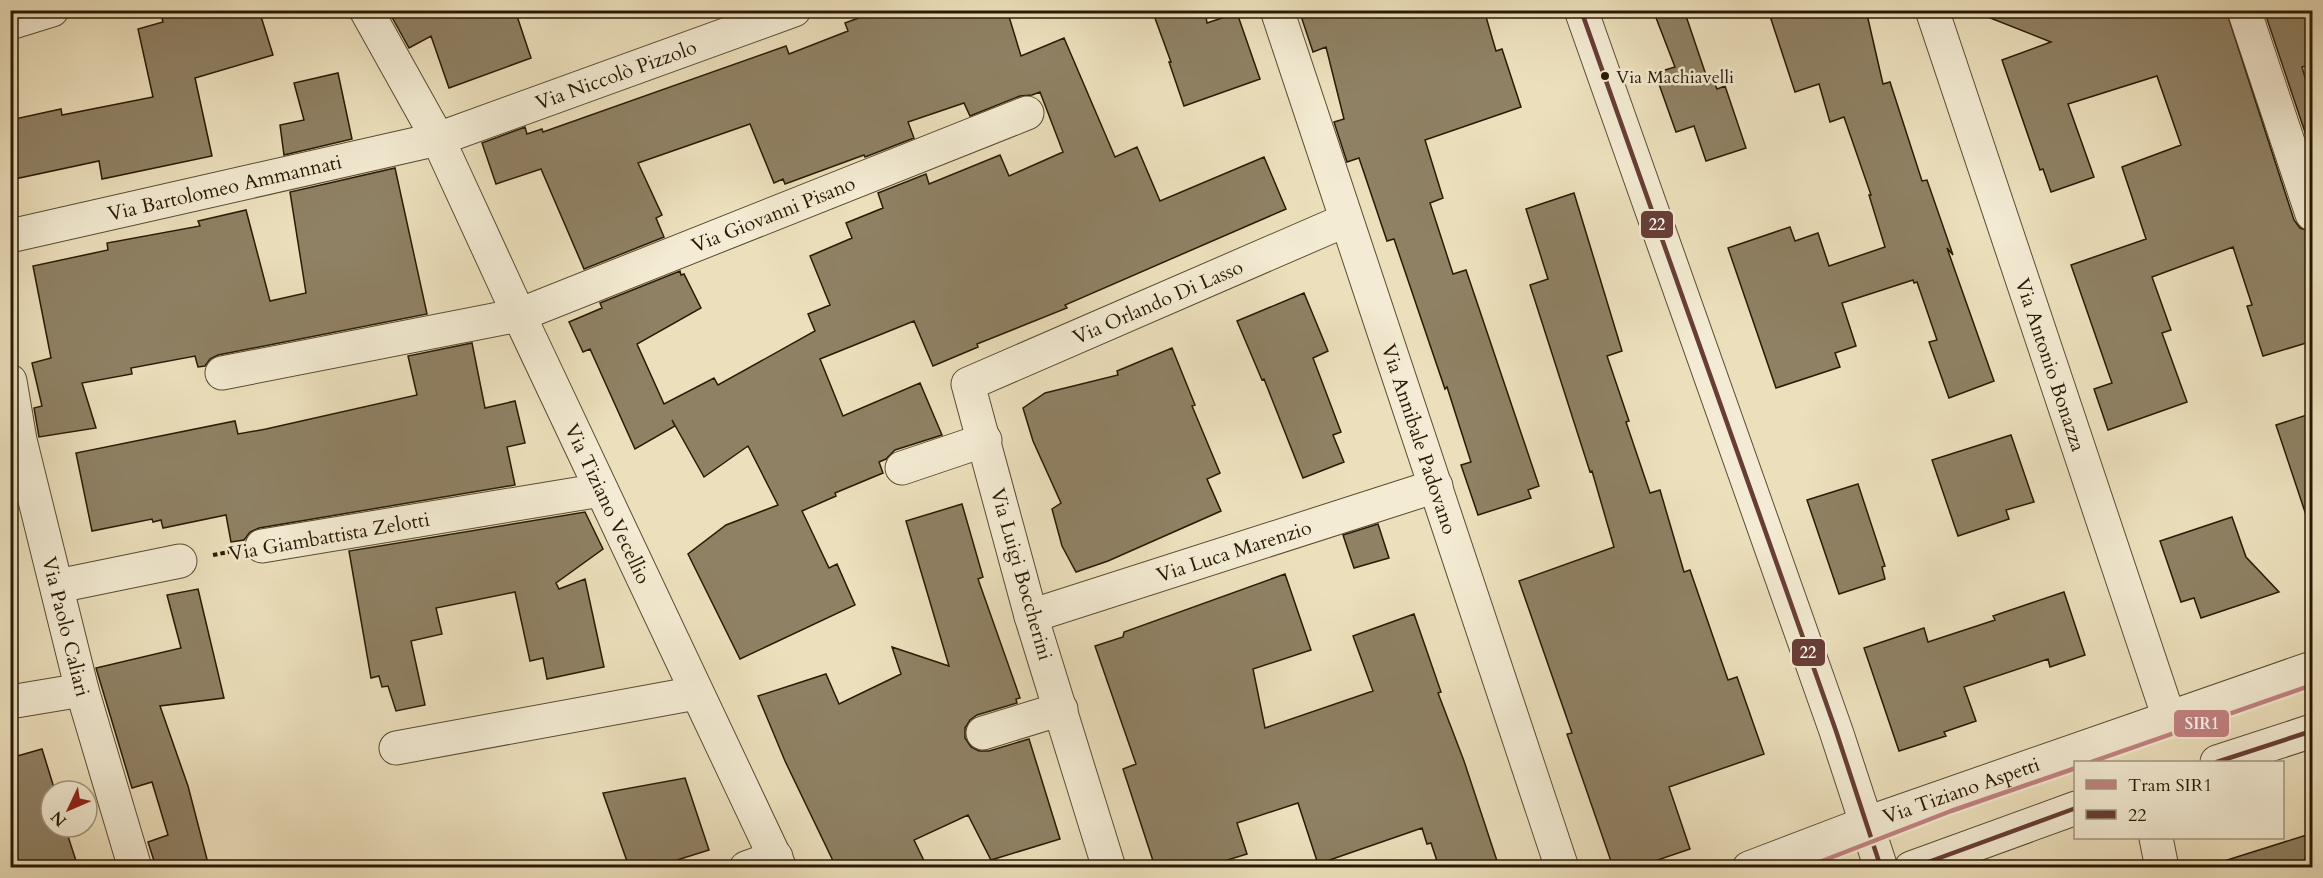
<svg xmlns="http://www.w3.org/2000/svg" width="2323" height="878" font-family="Cardo,serif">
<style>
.building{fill:#8f8164;stroke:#2a1a04;stroke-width:1.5}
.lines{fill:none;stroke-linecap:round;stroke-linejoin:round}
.minor-casing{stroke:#5a4c32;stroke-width:35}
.path{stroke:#2a1a04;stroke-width:4;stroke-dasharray:4.5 3;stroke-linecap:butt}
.minor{stroke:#f3ebd3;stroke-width:33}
.bus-1-casing{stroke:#f3ebd3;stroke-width:9}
.bus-1{stroke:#683d36;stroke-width:4.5}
.tram-1-casing{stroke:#f3ebd3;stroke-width:9}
.tram-1{stroke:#c28383;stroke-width:4.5}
.bus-dot{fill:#2a1a04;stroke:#f3ebd3;stroke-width:2}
.labels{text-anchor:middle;stroke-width:5;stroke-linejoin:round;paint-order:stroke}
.bus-label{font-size:18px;fill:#2a1a04;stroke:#f3ebd3;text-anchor:start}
.street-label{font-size:20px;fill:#2a1a04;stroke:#f3ebd3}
.line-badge{stroke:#f3ebd3;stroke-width:2}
.badge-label{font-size:16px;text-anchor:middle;font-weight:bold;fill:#fff}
</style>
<rect width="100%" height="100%" fill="#ece0bc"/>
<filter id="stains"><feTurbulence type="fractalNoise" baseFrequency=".00333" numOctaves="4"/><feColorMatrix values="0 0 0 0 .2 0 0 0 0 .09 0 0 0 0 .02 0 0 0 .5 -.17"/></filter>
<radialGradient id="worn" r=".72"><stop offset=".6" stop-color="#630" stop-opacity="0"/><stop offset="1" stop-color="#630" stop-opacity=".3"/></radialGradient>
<path class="building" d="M160 10H259L273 55 195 78 212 156 102 179 99 161 10 180V120L61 109 62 115 153 97 138 29 163 22Z
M388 10H515L531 58 449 88 431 36 409 48Z
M880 10H1007L1021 56 1064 38 1115 157 1137 147 1160 201 1264 157 1286 209 1065 305 1067 308 977 344 978 347 933 366 914 321 820 359 843 416 920 383 942 435 895 450 886 459 879 462 883 473 835 493 836 496 802 511 829 568 837 564 855 605 740 659 688 554 726 525 778 505 748 446 704 477 672 420 675 426 635 449 590 349 583 352 569 322 602 308 600 303 680 271 681 275 684 274 701 308 637 344 664 404 714 378 718 385 815 331 808 314 830 305 810 256 852 238 846 223 883 208 878 193 926 174 929 184 1000 155 1009 176 1063 152 1040 92 1032 95 1020 96 970 116 964 103 908 122 914 138 865 157 864 155 785 184 783 179 774 183 750 124 638 163 662 215 656 218 664 237 584 269 541 169 496 184 482 143 525 127 527 134 542 129 543 132 786 46 789 54 848 31 845 23Z
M1152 10H1205L1207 23 1237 13 1260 79 1184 106 1169 62H1171Z
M1299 10H1484L1496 51 1502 49 1521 107 1425 140 1443 198 1430 203 1453 274 1466 270 1539 486 1528 490 1531 498 1478 515 1461 465 1471 462 1447 387 1445 389 1394 239 1387 241 1359 158 1347 162 1334 122 1344 119 1326 47 1313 52Z
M1653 10H1684L1708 81 1713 79 1717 89 1725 86 1746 148 1706 161 1694 126 1676 132 1655 73 1675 67Z
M1768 10H1866L1883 84 1890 82 1922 181 1927 180 1953 255 1947 248 1994 381 1949 398 1929 342 1937 340 1917 282 1914 283 1913 280 1842 303 1856 346 1835 353 1840 367 1776 388 1728 248 1790 227 1795 241 1818 233 1829 266 1885 247 1869 195H1871L1844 117 1830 122 1819 84 1795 92Z
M1975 10H2226L2294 220 2300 228 2313 232V341L2263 356 2247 306 2252 305 2233 247 2152 277 2171 330 2162 333 2187 402 2108 430 2094 389 2112 383 2071 265 2146 239 2122 167 2181 145 2157 76 2068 104 2094 177 2051 192 2043 169 2040 170 2002 60 2051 42 1975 12Z
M2264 10H2313V64L2302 67 2313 105V156Z
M338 73 352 139 284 155 280 125 304 120 294 83Z
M395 168 427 314 218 355 210 359 205 366 198 367 195 356 131 368 132 374 82 383 96 428 39 437 34 408 42 406 32 363 51 358 33 266 108 250 107 243 200 226 198 221 246 210 270 301 306 293 290 192Z
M1574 193 1622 351 1607 356 1629 421 1626 422 1650 493 1660 490 1684 572 1690 570 1728 680 1737 677 1764 754 1669 787 1690 849 1637 867H1613L1567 734 1572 733 1519 581 1614 547 1592 471 1590 472 1530 285 1548 279 1526 209Z
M1304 293 1328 351 1313 358 1341 432 1333 435 1344 462 1303 478 1264 379 1262 380 1237 321Z
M472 343 485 408 515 401 525 443 507 447 515 485 259 528 250 532 244 540 231 542 226 515 163 528 161 520 153 522 152 519 92 531 76 453 235 421 238 434 266 429 417 395 408 356Z
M1172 348 1195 405 1192 406 1220 473 1207 479 1221 511 1108 561 1076 572 1062 546 1052 509 1061 503 1033 441 1023 408 1045 393 1118 375 1117 371Z
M2313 413V518H2307L2276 425Z
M2011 435 2034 502 2006 510 2009 519 1958 536 1932 460Z
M1858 484 1885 566 1882 567 1885 579 1839 594 1807 500Z
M962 504 983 577 978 579 1020 698 1016 699 1017 703 977 715 970 720 965 728V738L971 747 979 751H989L1029 739 1060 839 991 860 968 815 914 840 927 867H836L785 761 758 696 826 674 839 704 901 674 892 647 949 666 906 521Z
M585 512 603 549 556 583 559 589 585 579 604 667 547 679 543 658 530 661 515 592 436 608 442 634 411 641 425 705 396 711 388 686 382 687 379 676 371 678 349 551Z
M2232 517 2246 557 2279 592 2201 618 2194 598 2181 602 2160 541Z
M1378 524 1389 558 1354 568 1343 535Z
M1285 574 1311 650 1253 669 1265 728 1373 691 1353 636 1414 614 1441 692 1438 693 1464 761 1499 867H1439L1431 843 1427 844 1422 828 1318 864 1298 803 1237 823 1247 854 1205 867H1155L1123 769 1136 764 1095 646 1123 637 1124 632Z
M198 589 224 698 160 706 188 786 209 867H156L148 842 168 835 152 782 132 788 96 668 181 648 167 595Z
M2064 592 2085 655 2050 667 2048 659 1964 687 1976 721 1944 732 1946 736 1899 751 1864 648 1924 628 1928 642 1995 620 1993 616Z
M42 749 55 791H51V827H65L78 867H17L10 845V758Z
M685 778 709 850 655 867H629L603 793Z
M2313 833V867H2225L2224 861Z"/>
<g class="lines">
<defs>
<g id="minor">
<path id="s1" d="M366 10 438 139 519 315 780 868"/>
<path id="s2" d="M1277 10 1562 868"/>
<path d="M1581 10 1836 731 1881 868"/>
<path id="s3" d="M1932 10 2169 718"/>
<path d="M2244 10 2312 214"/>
<path d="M10 23 52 10"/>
<path id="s4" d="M10 236 438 139 794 10"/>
<path id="s5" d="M222 373 519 315 1027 113"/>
<path id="s6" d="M10 381 20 440 82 690 135 868"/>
<path d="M902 468 985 440"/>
<path d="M262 546 601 490"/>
<path d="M58 586 180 561"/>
<path id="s7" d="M1031 616 1436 486"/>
<path d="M10 702 82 690"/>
<path d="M983 733 1061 709"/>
<path d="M396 748 696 693"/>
<path d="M2217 762 2312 731"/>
<path d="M2156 838 2162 868"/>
<path d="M746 868 776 857"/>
<path id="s8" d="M1109 868 1031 616 968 384 1346 220"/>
<path id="s9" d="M1749 868 1867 823 2312 668"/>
<path d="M1911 868 2076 808"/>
</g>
</defs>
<use href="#minor" class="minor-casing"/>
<path class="path" d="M213 555 229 552"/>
<use href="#minor" class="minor"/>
<defs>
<path id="bus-1" d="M1581 10 1836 731 1881 868
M2217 762 2312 731
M1912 868 2076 808"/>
</defs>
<use href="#bus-1" class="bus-1-casing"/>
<use href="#bus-1" class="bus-1"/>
<defs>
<path id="tram-1" d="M2091 762 2312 685
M1804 868 1951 811 2076 768"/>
</defs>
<use href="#tram-1" class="tram-1-casing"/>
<use href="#tram-1" class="tram-1"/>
</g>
<circle class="bus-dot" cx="1605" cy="76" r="5"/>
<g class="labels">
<g class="bus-label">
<text x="1616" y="83">Via Machiavelli</text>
</g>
<g class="street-label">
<text dy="7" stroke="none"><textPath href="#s4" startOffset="628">Via Niccolò Pizzolo</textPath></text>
<text dy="7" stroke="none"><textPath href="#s4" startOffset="220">Via Bartolomeo Ammannati</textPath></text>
<text dy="7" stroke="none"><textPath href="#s5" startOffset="576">Via Giovanni Pisano</textPath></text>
<text dy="7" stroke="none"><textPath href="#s8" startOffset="711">Via Orlando Di Lasso</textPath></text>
<text dy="7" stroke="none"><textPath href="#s3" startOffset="374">Via Antonio Bonazza</textPath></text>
<text dy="7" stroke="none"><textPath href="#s2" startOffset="452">Via Annibale Padovano</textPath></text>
<text dy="7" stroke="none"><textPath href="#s1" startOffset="550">Via Tiziano Vecellio</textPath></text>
<text transform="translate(329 536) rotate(-10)" y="7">Via Giambattista Zelotti</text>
<text dy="7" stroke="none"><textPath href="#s7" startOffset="213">Via Luca Marenzio</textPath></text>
<text transform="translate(1022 574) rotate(74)" y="7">Via Luigi Boccherini</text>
<text dy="7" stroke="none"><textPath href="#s6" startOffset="252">Via Paolo Caliari</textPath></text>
<text dy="7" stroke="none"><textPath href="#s9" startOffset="226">Via Tiziano Aspetti</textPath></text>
</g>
</g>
<g class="line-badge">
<rect x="1640" y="210" width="34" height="29" rx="6" fill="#683d36"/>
<rect x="1791" y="638" width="35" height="29" rx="6" fill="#683d36"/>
<rect x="2173" y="709" width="57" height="29" rx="6" fill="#c28383"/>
</g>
<g class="badge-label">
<text x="1657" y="230">22</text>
<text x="1808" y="658">22</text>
<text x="2202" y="729">SIR1</text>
</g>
<rect width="2323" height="878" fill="none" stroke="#ece0bc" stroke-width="36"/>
<rect x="12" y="12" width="2299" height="854" fill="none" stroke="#2a1a04" stroke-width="3"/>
<rect x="18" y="18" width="2287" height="842" fill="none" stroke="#2a1a04" stroke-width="1.5"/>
<rect x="2074" y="761" width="210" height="78" fill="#f3ebd3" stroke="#a39780" stroke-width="1.5"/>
<rect x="2086" y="780" width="30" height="9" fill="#c28383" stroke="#a39780" stroke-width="1.5"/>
<text x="2128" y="791" font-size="18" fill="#2a1a04">Tram SIR1</text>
<rect x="2086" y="810" width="30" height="9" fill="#683d36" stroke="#a39780" stroke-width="1.5"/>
<text x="2128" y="821" font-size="18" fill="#2a1a04">22</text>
<g transform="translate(69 809) rotate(226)"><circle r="28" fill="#f3ebd3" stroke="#a39780" stroke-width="1.5"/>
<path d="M0-4.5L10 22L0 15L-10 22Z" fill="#8f2418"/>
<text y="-9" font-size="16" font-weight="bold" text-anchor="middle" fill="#2a1a04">N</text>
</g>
<rect width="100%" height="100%" filter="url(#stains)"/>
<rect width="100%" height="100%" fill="url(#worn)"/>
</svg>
